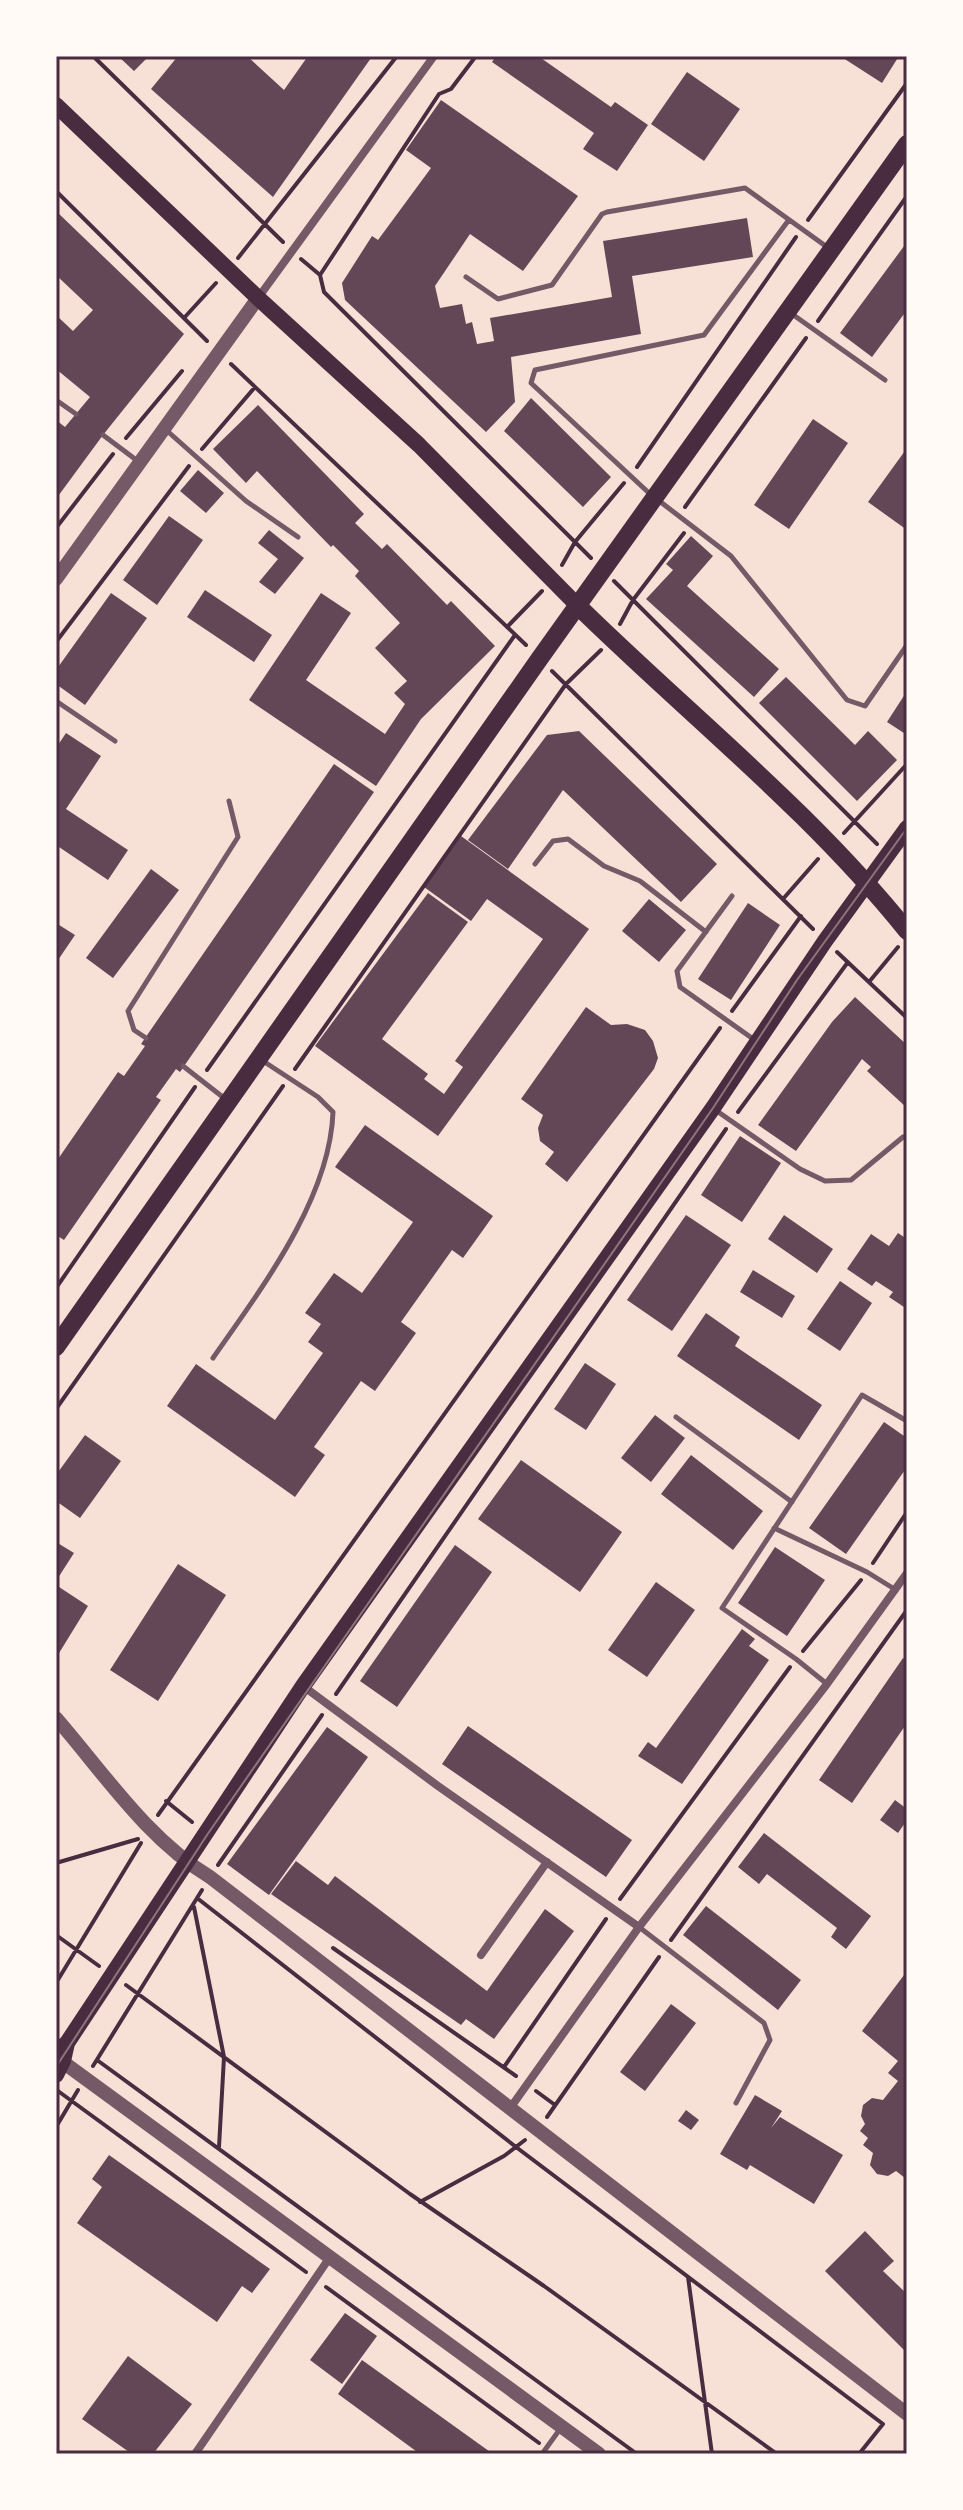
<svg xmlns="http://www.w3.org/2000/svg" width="963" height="2510" font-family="'Alegreya Sans',sans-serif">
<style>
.building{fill:#644757}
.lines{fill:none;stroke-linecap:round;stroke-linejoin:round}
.path{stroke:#4a2c40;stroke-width:4}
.service{stroke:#755966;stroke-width:5}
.minor{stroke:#755966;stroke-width:8}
.tertiary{stroke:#755966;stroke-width:14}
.secondary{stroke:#4a2c40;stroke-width:16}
.primary{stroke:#4a2c40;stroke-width:18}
.tram{stroke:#8f747c;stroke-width:2}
.neatline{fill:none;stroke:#4a2c40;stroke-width:3}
</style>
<rect width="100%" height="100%" fill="#f7e1d7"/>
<path class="building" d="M118 56H149L134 71Z
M178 56H247L284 90 308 56H368L371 58 273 197 151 89Z
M496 56H538L611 107 615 102 648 125 617 171 583 149 594 133 492 62Z
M840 56H899L882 83Z
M687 72 740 109 704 161 651 124Z
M441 100 578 196 523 271 470 234 435 286 440 308 462 304 466 324 472 322 477 344 494 341 490 318 612 297 603 241 747 218 753 257 632 276 641 334 511 357 515 402 486 432 345 300 342 283 372 236 378 240 431 168 406 150Z
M56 211 184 334 103 435 56 499V420L65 427 90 397 56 369V315L73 331 93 310 56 275Z
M907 242V310L872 357 840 333Z
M531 398 611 477 583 507 504 431Z
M258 405 364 514 355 523 382 549 387 544 447 605 451 601 495 646 421 719 376 786 249 700 321 593 351 613 306 680 385 734 405 704 394 693 407 681 375 648 400 623 355 576 359 571 333 545 331 547 257 471 246 483 213 449Z
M813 419 848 443 789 529 754 505Z
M907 448V530L868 502Z
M198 470 224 493 206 513 180 491Z
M169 516 203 540 157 605 123 580Z
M269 530 304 558 275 594 259 582 278 559 258 543Z
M691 536 713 556 687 586 779 669 754 697 646 599 673 570 666 564Z
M205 590 272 635 254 662 187 617Z
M111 593 147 618 85 705 56 684V670Z
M786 677 855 745 868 731 897 760 857 801 759 703Z
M907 691V735L887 722Z
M579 731 717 864 681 902 563 790 508 869 468 840 547 735Z
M66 733 101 756 66 809 128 850 108 880 56 845V748Z
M334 764 374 792 180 1072 176 1069 156 1097 161 1100 64 1240 56 1235V1162L118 1072 124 1076 145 1046 141 1044Z
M461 836 589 929 438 1136 315 1046 428 893 468 922 382 1039 428 1074 424 1079 444 1094 463 1067 455 1061 543 939 487 899 471 921 424 887Z
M151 869 179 890 113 978 86 958Z
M649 899 686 930 659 962 622 931Z
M748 903 780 925 731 1000 698 979Z
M56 923 75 935 56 963Z
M855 997 907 1045V1108L867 1071 871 1067 862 1059 796 1151 758 1125 832 1022Z
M586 1007 611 1025 627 1024 645 1030 653 1041 658 1058 654 1069 567 1182 545 1164 554 1152 540 1141 538 1128 543 1115 521 1099Z
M365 1125 493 1216 463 1258 452 1250 401 1322 416 1333 375 1391 361 1381 314 1447 325 1455 295 1497 167 1406 196 1364 275 1420 323 1353 308 1342 321 1324 305 1313 334 1273 362 1293 413 1222 335 1167Z
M740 1136 781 1163 742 1222 701 1195Z
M686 1215 731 1245 672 1331 627 1300Z
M784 1215 833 1249 817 1273 768 1239Z
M898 1233 907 1239V1309L889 1297 893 1292 876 1281 872 1286 847 1269 871 1234 889 1246Z
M753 1270 795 1296 782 1318 740 1292Z
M840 1281 872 1303 840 1351 807 1329Z
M706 1313 740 1337 735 1346 822 1405 799 1440 677 1356Z
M585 1363 616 1384 586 1430 554 1409Z
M655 1415 685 1438 651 1482 621 1458Z
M884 1422 907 1438V1467L846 1554 809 1528Z
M85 1435 121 1461 80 1518 56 1501V1475Z
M691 1455 763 1511 733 1550 661 1494Z
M521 1460 622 1532 580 1592 478 1519Z
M56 1542 74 1553 56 1581Z
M455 1545 492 1572 397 1707 360 1681Z
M775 1547 825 1580 787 1636 738 1603Z
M178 1564 226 1595 158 1701 110 1670Z
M656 1582 695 1610 647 1677 608 1650Z
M56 1585 88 1606 56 1658Z
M742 1629 755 1639 749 1646 769 1660 682 1784 638 1756 648 1742 656 1748Z
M903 1658 907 1661V1723L852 1803 819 1780Z
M468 1726 632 1840 606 1877 442 1764Z
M327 1727 368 1757 269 1895 227 1864Z
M895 1800 907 1809V1820L898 1833 880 1820Z
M764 1833 871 1916 846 1949 831 1937 837 1928 767 1874 759 1884 738 1867Z
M296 1861 328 1885 335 1876 487 1991 545 1909 574 1931 494 2039 466 2019 461 2025 271 1894Z
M706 1906 801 1980 778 2010 683 1935Z
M907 1971V2175L905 2178 896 2171 888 2176 877 2174 870 2165 873 2153 863 2145 868 2138 860 2131 865 2124 861 2116 863 2105 872 2098 883 2100 898 2081 888 2073 898 2061 862 2031Z
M671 2004 696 2023 645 2091 620 2072Z
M755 2095 782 2111 771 2128 780 2117 843 2155 814 2204 750 2165 747 2170 720 2154Z
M686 2110 699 2120 691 2130 678 2121Z
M109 2155 270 2269 252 2293 242 2286 217 2322 77 2223 102 2187 92 2179Z
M865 2231 894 2261 883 2271 907 2294V2353L825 2271Z
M345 2313 377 2336 342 2384 310 2360Z
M128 2356 192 2404 153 2454H132L82 2419Z
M362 2360 493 2454H420L338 2394Z"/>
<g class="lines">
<path class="path" d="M93 56 283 242
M56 191 207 341
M808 220 907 83
M238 258 397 56
M301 259 320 275 324 292 591 558
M320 275 439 94 451 89 476 56
M184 318 216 283
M818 321 907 196
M231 364 526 645
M126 438 182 371
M202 449 255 387
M637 467 796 237
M685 507 806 338
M56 528 113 454
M562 565 575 542 624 483
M614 581 877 844
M620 624 633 600 684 533
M507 627 542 591
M56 642 189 466
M552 671 813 929
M844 833 907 764
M783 899 818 859
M837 952 907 1018
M869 982 898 947
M732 1011 801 916
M295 1069 566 684 601 650
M207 1070 515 635
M738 1112 848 962
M56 1288 195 1087
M56 1409 283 1086
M873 1563 907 1512
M803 1651 861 1580
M336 1694 726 1129
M166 1801 192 1822
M158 1815 720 1028
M56 1863 138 1839
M218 1865 322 1715
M197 1898 516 2147 883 2424
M620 1899 790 1667
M194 1907 224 2057 219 2147
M56 1935 99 1966
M671 1940 907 1610
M333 1948 516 2076
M56 1983 141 1843
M126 1985 410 2194 544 2286 777 2454
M97 2060 637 2454
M93 2066 202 1890
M504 2067 606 1919
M58 2091 306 2272
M536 2091 555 2105
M547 2117 659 1957
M56 2127 78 2090
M420 2202 504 2156 525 2140
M688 2277 712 2454
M326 2287 539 2443
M859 2454 883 2424"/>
<path class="service" d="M466 277 498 299 552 285 602 214 607 212 745 188 827 247
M792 314 885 380
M56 400 76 414
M165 429 246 501 298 537
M103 435 139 462
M650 494 531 383 535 370 704 335 788 221
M658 500 731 556 847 700 865 706 907 645
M56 701 115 741
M535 864 553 841 568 839 604 866 640 881 706 932
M732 896 677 971 680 987 756 1041
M146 1038 134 1030 128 1011 238 837 229 801
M183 1066 224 1098
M714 1109 800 1169 825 1181 851 1180 903 1137
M213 1358C261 1289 330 1199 333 1112L318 1097 263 1061
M676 1417 792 1502
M774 1528 867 1572 896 1590
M827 1684 796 1659 722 1608 862 1395 907 1421
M639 1927 764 2023 770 2040 736 2103
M542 2454 560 2429"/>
<path class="minor" d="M258 298 434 56
M303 1686 438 1786 639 1927
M481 1955 547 1862
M511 2107 639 1927 827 1684 907 1573
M195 2454 330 2257"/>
<path class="tertiary" d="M56 579 258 298
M56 1718C103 1772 147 1839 210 1877L907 2414
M56 2057 599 2454"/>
<path class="secondary" d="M56 105 258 298 419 445 578 606
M56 2052 67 2043 303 1686 713 1108 825 941 907 828
M56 2075 63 2061 67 2043"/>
<path class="primary" d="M578 606C688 714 811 811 907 931
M56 1347 540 658 907 144"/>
<path class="tram" d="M56 2067 207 1835 713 1108 797 980 907 828"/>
</g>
<rect width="963" height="2510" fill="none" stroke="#fffaf5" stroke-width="116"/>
<rect x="58" y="58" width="847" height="2394" class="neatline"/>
</svg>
